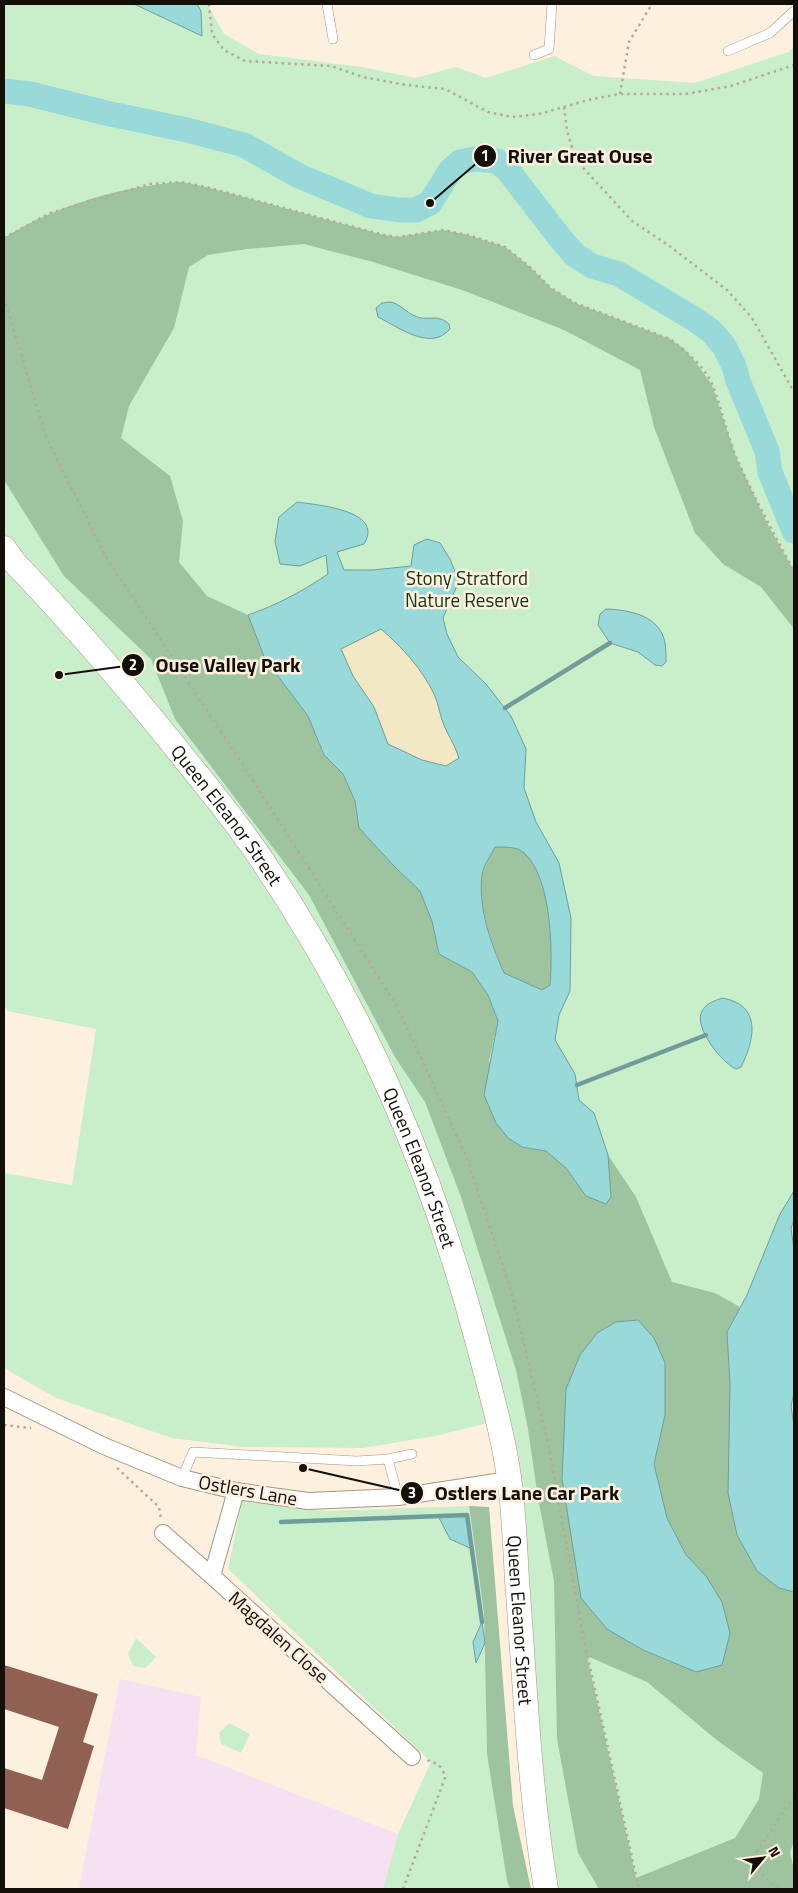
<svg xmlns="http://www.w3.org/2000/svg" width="798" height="1893" font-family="'Titillium Web',sans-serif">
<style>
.education{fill:#f5e1f1}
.green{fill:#c9eeca}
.forest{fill:#9ec49f;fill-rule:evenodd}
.sand{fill:#f2e8c3}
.water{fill:#98dada;stroke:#709d9b;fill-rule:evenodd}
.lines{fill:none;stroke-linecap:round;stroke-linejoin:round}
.stream{stroke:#709d9b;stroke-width:4.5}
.river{stroke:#98dada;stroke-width:25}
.building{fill:#906153}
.lane-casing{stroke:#a59681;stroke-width:10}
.street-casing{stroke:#a59681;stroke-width:18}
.secondary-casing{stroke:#a59681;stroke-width:25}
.path{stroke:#b4aa9b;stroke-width:2.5;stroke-dasharray:2.5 4;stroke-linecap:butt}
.lane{stroke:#fff;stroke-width:9}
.street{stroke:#fff;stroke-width:16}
.secondary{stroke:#fff;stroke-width:24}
.labels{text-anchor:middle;stroke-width:5;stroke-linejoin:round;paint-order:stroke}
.park-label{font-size:19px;fill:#0d3612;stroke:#fdf0de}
.street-label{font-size:19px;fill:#140f08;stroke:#fdf0de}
.leader{fill:none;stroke:#140f08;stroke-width:2}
.callout-dot{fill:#140f08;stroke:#fdf0de;stroke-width:2}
.mark-label{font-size:15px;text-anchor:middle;font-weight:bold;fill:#fff}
.callout-label{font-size:20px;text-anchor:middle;font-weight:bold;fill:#140f08;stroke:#fdf0de;stroke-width:5;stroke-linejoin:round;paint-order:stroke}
</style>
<rect width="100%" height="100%" fill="#fdf0de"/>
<path class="education" d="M120 1679 201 1697 196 1755 398 1834 383 1889 79 1888Z"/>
<path class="green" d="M4 4H207L224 34 259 54 362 67 415 78 456 67 486 78 554 56 594 76 695 83 788 52 794 47V1889H546L499 1420 435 1436 363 1448 243 1447 172 1438 56 1398 4 1368V1173L72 1185 96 1029 7 1011V1009L4 1008Z
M242 1501 326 1511 469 1506 484 1613 487 1754 507 1881 510 1889H383L398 1834 431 1762 228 1569Z
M136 1638 156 1657 145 1668 133 1666 128 1654Z
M229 1723 250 1734 241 1753 221 1744 219 1733Z"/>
<path class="forest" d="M181 182 206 187 384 235 398 237 443 230 468 235 505 247 530 267 551 288 575 303 670 339 683 348 694 360 712 385 736 457 768 525 794 571V629L761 587 723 564 695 533 654 427 640 370 564 330 465 291 373 262 304 244 247 249 208 255 189 267 174 328 129 406 121 438 170 476 183 521 179 562 207 596 248 615 265 659 308 716 324 755 343 774 355 801 359 828 394 866 420 891 432 921 439 954 472 972 488 995 498 1021 489 1061 522 1147 546 1151 566 1168 586 1196 611 1197 608 1155 636 1197 672 1282 715 1293 740 1307 727 1332 730 1385 779 1588 794 1592V1841L790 1852 794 1870V1889H599L578 1853 557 1739 554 1581 538 1498 528 1429 516 1370 461 1197 425 1102 395 1057 309 895 175 719 151 659 64 576 4 480V238C54 206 122 186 181 182ZM638 1320 665 1415 654 1464 667 1518 686 1555 706 1576 670 1662 643 1650 607 1629 597 1333 616 1322ZM587 1656 647 1682 718 1741 763 1773 759 1799 735 1838 636 1878Z
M495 846C502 847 512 847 518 849 552 866 553 952 550 985L542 990 504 973C492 943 478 908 482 875 484 866 491 855 495 846Z
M469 1506 489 1507 513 1806 531 1889H510L507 1881 487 1754 484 1613Z"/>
<path class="sand" d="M381 629C402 647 422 668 434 694 438 702 439 712 442 720 446 733 455 745 459 758L445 766 422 760 388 744 374 707 353 676 340 649Z"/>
<path class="water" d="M134 4H197L201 11 202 36Z
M390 302C401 304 405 312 415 316 427 322 437 313 449 324L450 329C431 352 398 327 378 317L376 308 382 303Z
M297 502C317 505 385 510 364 544L337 552 344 570H373L411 566 414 545 427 539 440 543 450 559 459 581 443 618 447 634 458 657 486 684 511 716 526 749 524 788 536 822 559 863 571 918 570 991 559 1015 555 1040 575 1074 579 1100 594 1113 608 1155 611 1197 606 1204 586 1196 566 1168 546 1151 522 1147 508 1138 496 1123 484 1095 498 1021 488 995 472 972 439 954 432 921 420 891 394 866 359 828 355 801 343 774 324 755 308 716 265 659 248 615C277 605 303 591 328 574L326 555 300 566 280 564 275 541 279 517ZM381 629C402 647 422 669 434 694 438 702 439 711 442 720 446 733 455 744 459 758L446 766 422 760 388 744 374 707 353 676 341 649ZM495 847C501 847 512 847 518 849 552 866 553 953 550 985L542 990 504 973C491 943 478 909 482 875 483 866 491 855 495 847Z
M606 609C629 610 660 615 665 643 666 649 666 656 666 662L662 666 655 665 638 652 610 643 598 625 600 614Z
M722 998C762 1005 755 1039 741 1067L736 1069C722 1063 693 1027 702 1011 706 1003 715 1001 722 998Z
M794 1191V1220L791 1228 794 1250V1393L791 1406 794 1426V1592L779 1588 757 1571 737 1535 728 1493 730 1385 727 1332 747 1295 780 1214Z
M638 1320 654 1338 665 1363V1415L654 1464 667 1518 686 1555 706 1576 722 1602 730 1633 722 1665 696 1672 643 1650 607 1629 581 1598 562 1479 566 1389 580 1355 597 1333 616 1322Z
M467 1515 472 1549 450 1539 438 1516Z
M482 1622 485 1643 476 1663 473 1642Z"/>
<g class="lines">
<path class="stream" d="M505 708 610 643
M577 1085 706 1035
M281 1522 467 1515 482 1622"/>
<path class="river" d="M4 91 30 94 106 113 187 130 244 145 299 176 371 206 399 210H416L430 203 450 171 460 162 475 159 497 161 507 169 560 238 575 255 592 266 619 274 694 319 711 331 724 346 734 366 738 381 767 451 770 472 794 531"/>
</g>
<path class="building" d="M4 1665 98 1694 83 1742 94 1746 68 1829 4 1808V1768L42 1780 59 1727 4 1709Z"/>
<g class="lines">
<defs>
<path id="lane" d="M327 4 333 39
M728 51 770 33 794 11
M534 55 549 49 552 4
M388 1459 398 1497
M182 1478 193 1452 357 1461 388 1459 412 1454"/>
<path id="street" d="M4 1397 104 1446 182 1478 236 1491 308 1501 398 1497 509 1480
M236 1491 212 1576 412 1757
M163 1533 212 1576"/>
<g id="secondary">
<path id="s1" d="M4 548 14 562C75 626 133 694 188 763 214 795 241 828 264 863 364 1012 431 1167 477 1340 489 1385 502 1430 509 1477 514 1511 515 1546 517 1580 525 1683 529 1787 546 1889"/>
</g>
</defs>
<use href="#lane" class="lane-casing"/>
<use href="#street" class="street-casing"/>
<use href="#secondary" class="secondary-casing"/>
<path class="path" d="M209 4 212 34 224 50 245 61 331 66 363 77 406 85 445 89 488 112 512 117 539 114 592 99 620 94H686L731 86 794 65
M620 94 629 42 652 4
M564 107 567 131 576 160 632 221 668 245 727 290 752 318 794 392
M4 238 50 213 150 184 181 182 206 187 384 235 398 237 443 230 468 235 505 247 530 267 551 288 575 303 670 339C686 351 705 367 713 386 722 410 727 435 737 459 754 497 774 534 794 571
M4 298 46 437 106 557 258 788 398 1008 466 1156 510 1287 548 1443 583 1635 639 1889
M4 1425 31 1428
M117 1468 159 1507 161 1519
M403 1889 445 1778C443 1766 437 1763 426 1760
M778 1889 763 1875 754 1856 794 1796"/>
<use href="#lane" class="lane"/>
<use href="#street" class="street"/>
<use href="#secondary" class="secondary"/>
</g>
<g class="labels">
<g class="park-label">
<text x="467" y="585">Stony Stratford<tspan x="467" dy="22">Nature Reserve</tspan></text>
</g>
<g class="street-label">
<text dy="7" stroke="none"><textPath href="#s1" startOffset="348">Queen Eleanor Street</textPath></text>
<text dy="7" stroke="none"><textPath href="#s1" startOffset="752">Queen Eleanor Street</textPath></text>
<text transform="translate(248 1490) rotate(10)" y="7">Ostlers Lane</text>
<text dy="7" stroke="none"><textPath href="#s1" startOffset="1218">Queen Eleanor Street</textPath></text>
<text transform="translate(279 1637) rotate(42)" y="7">Magdalen Close</text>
</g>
</g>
<path class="leader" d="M430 203L485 156M59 675L133 665M303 1468L412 1493"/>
<g class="callout-dot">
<circle cx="430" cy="203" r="5"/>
<circle cx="59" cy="675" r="5"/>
<circle cx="303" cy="1468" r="5"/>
<circle cx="485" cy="156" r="12"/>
<circle cx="133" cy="665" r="12"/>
<circle cx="412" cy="1493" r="12"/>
</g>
<g class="mark-label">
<text x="485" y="161">1</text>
<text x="133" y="670">2</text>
<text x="412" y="1498">3</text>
</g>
<g class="callout-label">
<text x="580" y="163">River Great Ouse</text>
<text x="228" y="672">Ouse Valley Park</text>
<text x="527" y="1500">Ostlers Lane Car Park</text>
</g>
<rect width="798" height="1893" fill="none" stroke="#140f08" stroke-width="10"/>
<g transform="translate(763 1858) rotate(61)" stroke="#fdf0de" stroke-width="4" paint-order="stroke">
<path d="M0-4L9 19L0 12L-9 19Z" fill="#140f08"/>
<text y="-8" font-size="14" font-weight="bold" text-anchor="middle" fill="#140f08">N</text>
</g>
</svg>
